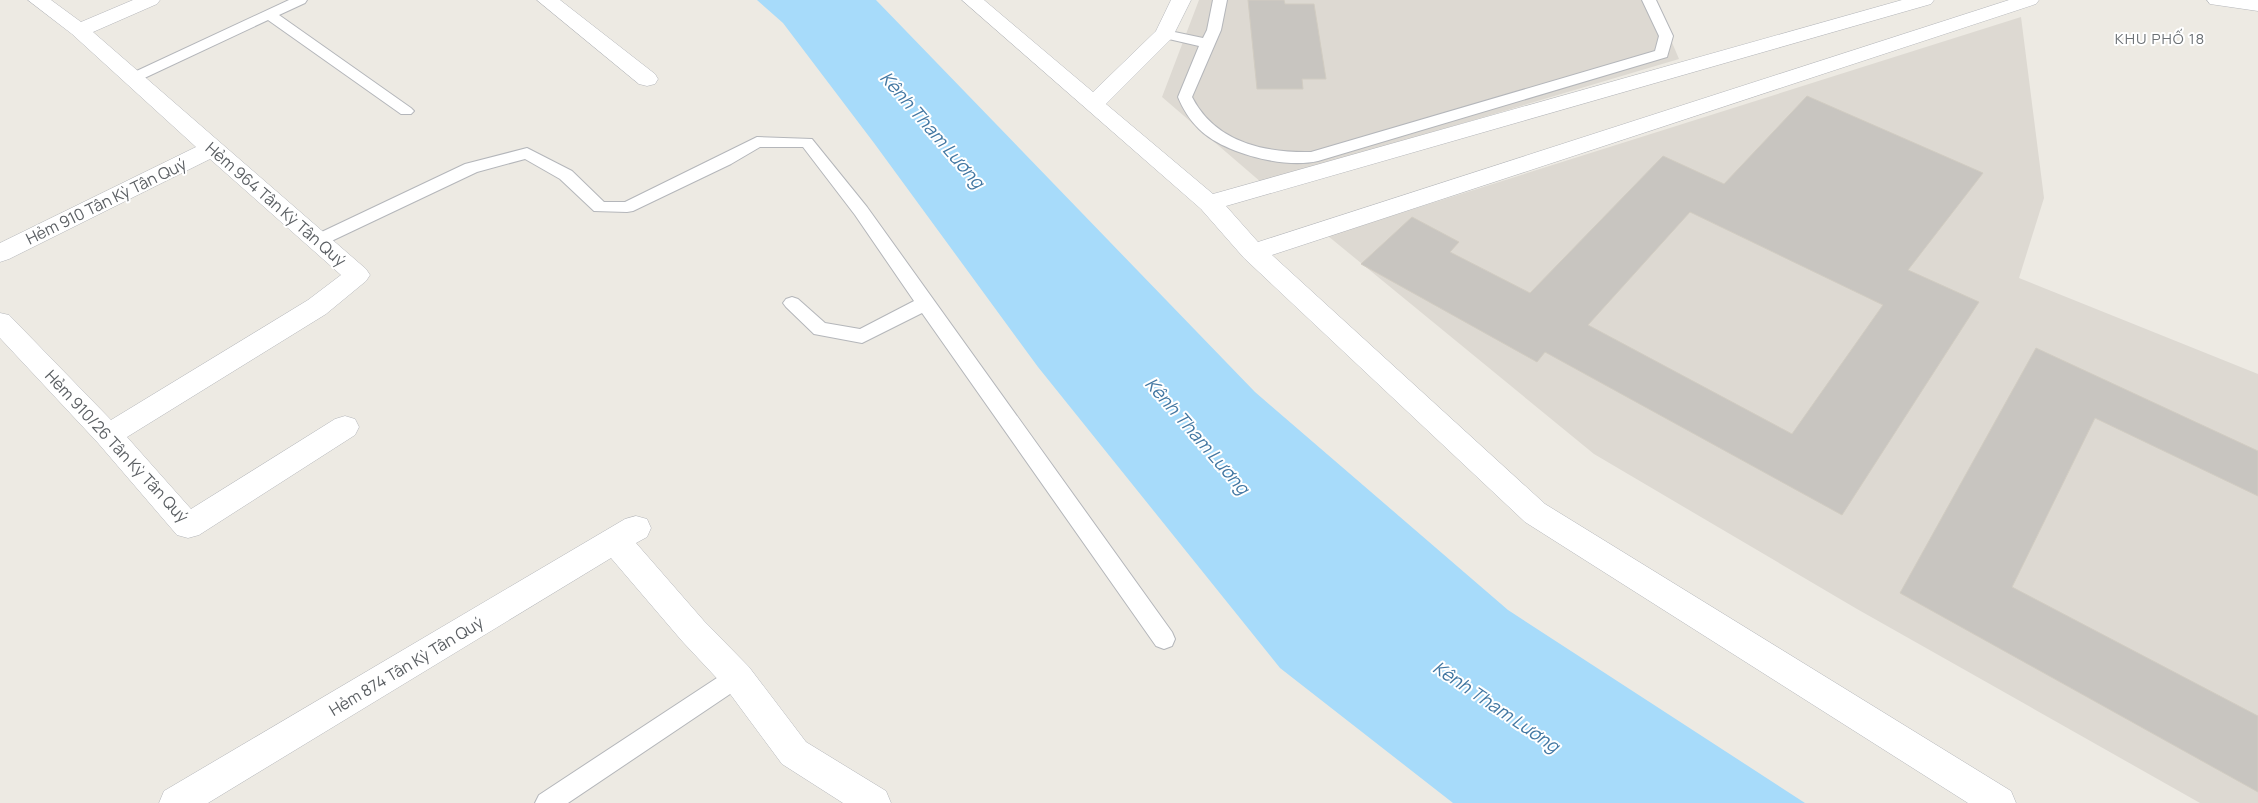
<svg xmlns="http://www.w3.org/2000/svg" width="2258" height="803" font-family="Manrope,sans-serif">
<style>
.education{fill:#ddd9d2}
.water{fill:#a7dbfa}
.building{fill:#c8c5c0;stroke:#d1ccc2;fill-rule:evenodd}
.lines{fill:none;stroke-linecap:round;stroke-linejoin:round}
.lane-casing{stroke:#b4b6ba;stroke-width:2}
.street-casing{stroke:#b4b6ba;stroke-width:1}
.lane{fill:#fff;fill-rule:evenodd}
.street{fill:#fff;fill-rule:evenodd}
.labels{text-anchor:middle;stroke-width:4;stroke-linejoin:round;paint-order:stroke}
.far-neighbourhood-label{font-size:15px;letter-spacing:1px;fill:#6c7175;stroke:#fff}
.street-label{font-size:16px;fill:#5b5f63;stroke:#fff}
.water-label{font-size:18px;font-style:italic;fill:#4277a2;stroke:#fff}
</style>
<rect width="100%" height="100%" fill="#edeae3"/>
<path class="education" d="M1199 0H1654L1679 59 1262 183 1162 97Z
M2021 17 2044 198 2019 278 2258 374V803H2200L1857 609 1594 454 1328 236Z"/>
<path class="water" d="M757 0H876L1255 392 1508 610 1805 803H1453L1280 668 1038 367 874 143 783 23Z"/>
<path class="building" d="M1248 0H1284L1285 4H1314L1326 79H1302L1303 89H1257Z
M1807 96 1983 173 1908 270 1979 302 1842 515 1545 352 1537 362 1361 264 1412 217 1459 242 1450 252 1530 293 1663 156 1724 184ZM1690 212 1883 305 1792 434 1588 325Z
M2036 348 2258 451V496L2095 418 2012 587 2258 716V792L1900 593Z"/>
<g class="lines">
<defs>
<path id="lane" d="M289 0H307L305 3 279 15 411 108 414 111 411 114H401L268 20 138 81 133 82 126 78 128 75Z
M1213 0H1227L1221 30 1192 97C1215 142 1264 153 1311 152L1655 51 1659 36 1642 0H1656L1673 36 1667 57 1318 161C1284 169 1223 153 1199 129 1189 119 1183 109 1178 97L1199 46 1160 37 1158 34 1165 30 1203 38 1207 30Z
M757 137 812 139 867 207 1172 632 1175 639 1172 646 1164 649 1156 646 922 313 862 343 814 334 786 307 783 303 786 299 792 297 798 299 825 323 860 329 914 301 855 215 803 147H760L731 164 633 211 627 212 594 211 560 179 525 159 477 172 323 245 317 247 311 245 309 241 311 237 465 164 527 148 572 171 604 202H625Z
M737 667 745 670 748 677 745 684 568 803H535L539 795 729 670Z"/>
<path id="street" d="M28 0H51L81 22 133 0H160L157 4 93 32 366 269 370 275 366 281 326 314 127 437 191 509 335 419 345 416 355 419 359 427 355 435 199 535 188 538 177 535 98 443 0 338V313L9 315 111 420 308 300 341 275 210 159 9 259 0 262V243L196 147 72 34Z
M537 0H560L655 74 658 79 655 84 647 86 639 84Z
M962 0H984L1093 92 1156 31 1171 0H1191L1172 38 1106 104 1213 194 1902 0H1934L1931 4 1226 206 1258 242 2009 0H2039L2036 4 1272 255 1545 504 2011 791 2016 803H1968L1525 522 1244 258 1201 209Z
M2207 0H2258V11L2210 4Z
M636 516 647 519 651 528 647 537 636 543 704 621 749 667 806 742 886 791 891 803H843L782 764 725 687 682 641 611 558 208 803H159L164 791 625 519Z"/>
</defs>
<use href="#lane" class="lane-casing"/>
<use href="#street" class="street-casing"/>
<use href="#lane" class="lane"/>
<use href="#street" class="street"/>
</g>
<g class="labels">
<g class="far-neighbourhood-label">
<text x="2160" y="44">KHU PHỐ 18</text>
</g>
<g class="street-label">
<text transform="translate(106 201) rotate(-26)" y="6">Hẻm 910 Tân Kỳ Tân Quý</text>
<text transform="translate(276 204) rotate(41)" y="6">Hẻm 964 Tân Kỳ Tân Quý</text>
<text transform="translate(117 446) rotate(47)" y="6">Hẻm 910/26 Tân Kỳ Tân Quý</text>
<text transform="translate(406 666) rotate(-31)" y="6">Hẻm 874 Tân Kỳ Tân Quý</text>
</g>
<g class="water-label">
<text transform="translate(932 130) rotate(49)" y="6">Kênh Tham Lương</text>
<text transform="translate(1197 436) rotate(49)" y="6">Kênh Tham Lương</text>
<text transform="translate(1496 707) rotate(34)" y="6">Kênh Tham Lương</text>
</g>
</g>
</svg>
